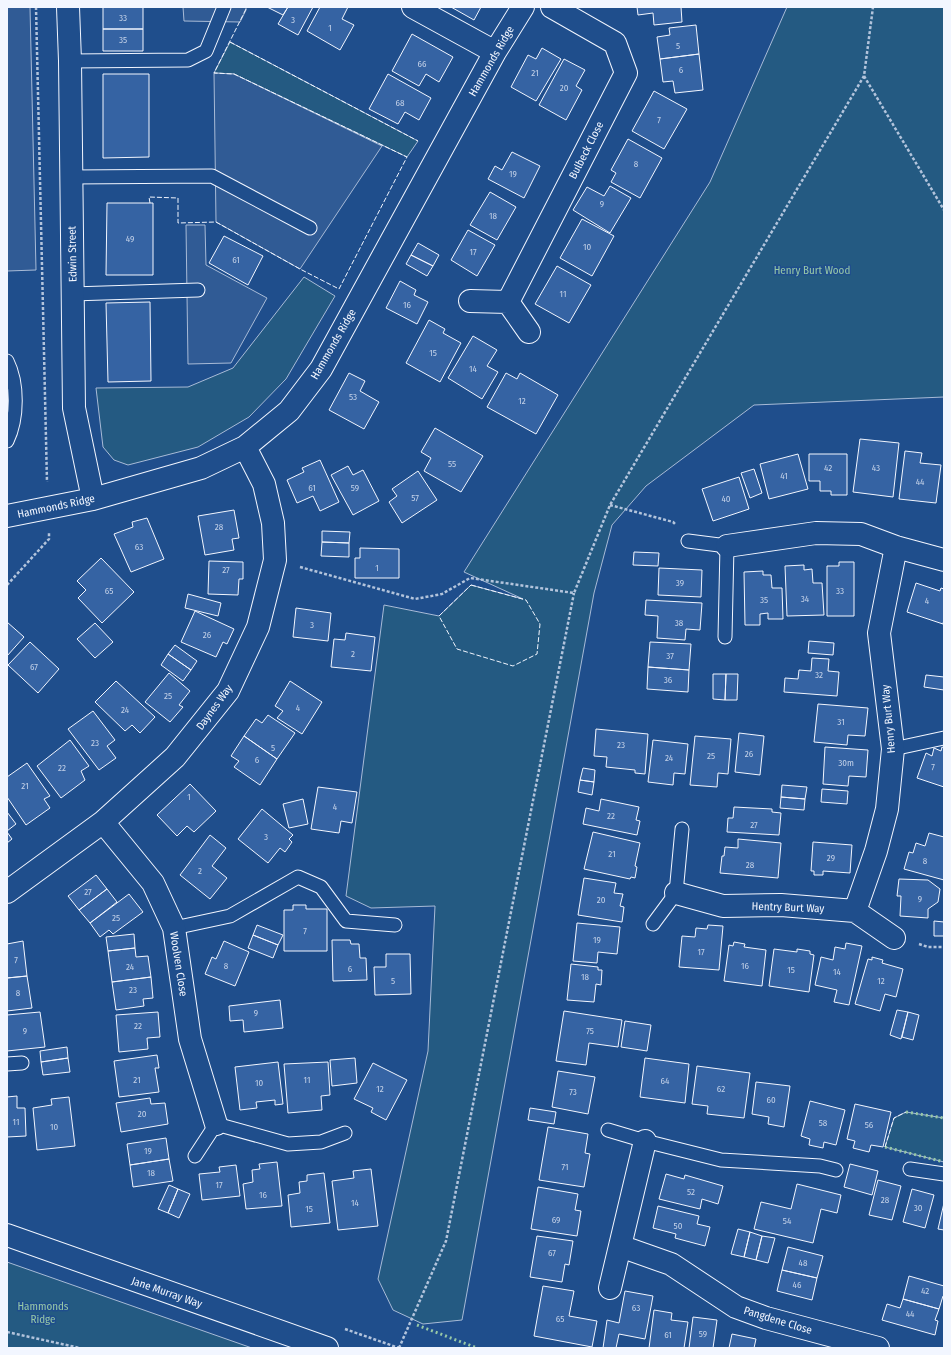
<svg xmlns="http://www.w3.org/2000/svg" width="951" height="1355" font-family="'Fira Sans Condensed',sans-serif">
<style>
.green{fill:#245a82;stroke:#a8bbd7}
.parking{fill:#305b95;stroke:#a8bbd7}
.building{fill:#3563a3;stroke:#f2f6ff}
.lines{fill:none;stroke-linecap:round;stroke-linejoin:round}
.lane-casing{stroke:#f2f6ff;stroke-width:15}
.street-casing{stroke:#f2f6ff;stroke-width:24}
.primary-casing{stroke:#f2f6ff;stroke-width:24}
.path{stroke:#b3c4dc;stroke-width:2.5;stroke-dasharray:3 2;stroke-linecap:butt}
.lane{stroke:#1f4e8c;stroke-width:13}
.street{stroke:#1f4e8c;stroke-width:22}
.primary{stroke:#1f4e8c;stroke-width:22}
.hedge{stroke:#97c8a6;stroke-width:3;stroke-dasharray:2 3;stroke-linecap:butt}
.fence{stroke:#f2f6ff;stroke-width:1;stroke-dasharray:5 2;stroke-linecap:butt}
.labels{text-anchor:middle;stroke-width:3;stroke-linejoin:round;paint-order:stroke}
.number-label{font-size:9px;fill:#c3d1e8}
.street-label{font-size:11px;fill:#f2f6ff;stroke:#1f4e8c}
.park-label{font-size:11px;fill:#97c8a6;stroke:#1f4e8c}
</style>
<rect width="100%" height="100%" fill="#1f4e8c"/>
<path class="green" d="M787 7H944V397L754 405 646 486 612 525 594 593 462 1320 423 1324 393 1310 378 1279 428 1051 435 906 371 908 346 896 384 605 439 616 471 585 523 599 464 572 710 182Z
M230 42 418 141 407 157 234 74 214 73Z
M304 277 335 296 286 379 249 417 198 447 128 465 114 460 103 447 96 388 188 387 233 368Z
M906 1112 944 1118V1162L885 1147 894 1118Z
M7 1262 252 1348H7Z"/>
<path class="parking" d="M7 7H30L36 270 7 271Z
M183 7H246V10L240 22 184 21Z
M214 73 234 74 382 146 300 269 216 222Z
M186 225H205L206 265 267 298 231 363 188 364Z"/>
<path class="building" d="M103 7H143V29H103Z
M267 7H288L283 15Z
M288 7H313L298 35 278 24Z
M320 7H348L342 19 354 25 340 50 307 31Z
M451 7H481L474 20Z
M637 7H681L682 22 654 25 653 13 638 15Z
M696 25 699 54 660 59 657 37 670 35 669 28Z
M103 29H143V51H103Z
M412 34 453 57 439 82 426 74 419 86 392 71Z
M542 48 561 59 536 101 511 87 528 55 536 59Z
M699 54 703 90 675 93 673 81 663 82 660 59Z
M564 59 585 70 576 86 582 90 566 120 539 105Z
M103 74H149V157L103 158Z
M388 74 431 98 419 120 405 112 398 124 369 109Z
M654 91 687 109 664 149 632 131Z
M628 139 662 158 640 198 611 182 616 173 611 170Z
M512 152 540 166 524 198 488 179 495 166 502 170Z
M610 186 631 198 610 233 573 210 587 187 604 196Z
M490 192 516 207 497 240 470 225Z
M107 203H153V275H106Z
M582 219 614 236 592 276 560 258Z
M468 230 495 245 477 276 451 260Z
M224 236 263 256 248 285 209 263Z
M418 243 439 255 433 266 411 255Z
M411 255 433 266 427 276 406 264Z
M557 266 591 285 569 323 535 304Z
M400 281 416 290 414 295 428 302 417 324 386 308Z
M150 302 151 381 108 382 106 303Z
M429 320 445 329 443 333 461 343 440 382 406 363Z
M473 336 497 350 487 366 498 372 482 399 448 378Z
M349 373 365 381 360 391 379 402 364 429 329 410Z
M506 373 517 379 520 373 558 395 536 434 487 407Z
M435 428 483 456 461 492 424 471 431 458 421 452Z
M860 439 899 443 893 497 853 492Z
M905 451 922 453 920 463 941 465 936 503 899 499Z
M798 454 808 489 769 499 760 464Z
M809 454H847V495H831V491H820V481H809Z
M320 460 339 502 320 511 313 496 297 503 287 480 304 472 302 468Z
M348 466 353 475 363 470 379 501 353 515 331 475Z
M754 469 762 493 750 498 741 473Z
M418 471 437 500 402 523 389 502 397 496 392 489Z
M739 477 749 509 713 521 702 489Z
M234 510 239 538 232 539 234 550 205 555 198 516Z
M147 518 164 559 131 572 114 534 133 527 132 522Z
M322 531 350 532 349 543 322 542Z
M322 542 349 543V557L321 556Z
M360 548 399 549V578H355V558H360Z
M634 552 659 553 658 566 633 565Z
M101 558 134 592 102 623 78 598 86 590 77 581Z
M209 561 243 562V579H239L238 595 208 594Z
M839 562H854V616H827V566H839Z
M804 565V570L812 569 813 583H822L824 615 787 616 785 566Z
M659 568 702 570 701 597 658 595Z
M763 571V575H771L772 588H782L783 619H768V613L760 614V625H745L744 572Z
M916 583 940 591 941 588 944 589V619L943 624 907 612Z
M188 594 221 603 218 616 185 608Z
M646 600 702 603 700 630 686 629 685 640 657 638 658 616 645 615Z
M296 608 331 613 328 641 293 637Z
M195 611 234 629 227 644 223 642 216 657 181 642Z
M7 622 24 637 7 656Z
M95 623 113 642 95 658 77 639Z
M346 633 375 637 371 671 331 667 334 639 345 640Z
M809 641 834 643 833 655 808 653Z
M30 642 59 669 38 693 8 665Z
M650 642 691 644 689 670 648 667Z
M175 645 197 661 191 670 168 654Z
M168 654 191 670 183 681 161 665Z
M812 658 829 659 828 671 839 672 837 696 784 692 785 678 798 679 799 670 811 671Z
M648 667 689 670 688 692 647 689Z
M169 673 190 691 179 705 183 707 170 722 145 702Z
M713 674H726L725 700 713 699Z
M726 674H738L737 700H725Z
M926 675 944 677V690L924 687Z
M116 681 155 717 140 733 132 725 125 731 95 702Z
M290 681 322 702 302 734 277 718 283 711 275 706Z
M818 704 868 708 865 736 848 735 847 745 814 742Z
M93 711 115 740 107 746 116 758 99 770 68 729Z
M268 715 295 733 277 759 244 736 256 719 262 723Z
M596 729 648 734 645 774 635 773V770L606 767 607 757 594 756Z
M739 733 764 736 760 775 735 772Z
M244 736 277 759 260 785 234 767 239 761 231 756Z
M695 736 731 739 728 774 718 773 717 787 690 785Z
M70 740 89 766 81 771 85 780 61 798 37 766Z
M653 740 688 744 685 774 674 773 673 785 648 782Z
M825 747 868 750 866 777 849 776 848 786 823 784Z
M942 747 944 748V787L917 778 926 753 932 756 934 748 941 751Z
M27 763 50 796 44 799 50 808 26 825 7 797V777Z
M583 768 595 770 594 782 580 780Z
M580 780 594 782 592 795 578 792Z
M190 784 216 811 194 832 187 826 177 836 157 815Z
M782 785 807 787 805 799 781 797Z
M318 787 357 792 352 823 341 821 339 833 311 829Z
M822 789 848 791 847 804 821 802Z
M781 797 805 799 804 810 780 808Z
M303 799 308 824 289 828 283 804Z
M601 799 639 807 636 820 640 821 637 835 583 824 586 808 599 811Z
M734 807 772 809V812L781 813 779 835 727 832 728 818H733Z
M262 809 293 835 289 839 292 842 285 852 280 848 268 863 238 839Z
M7 812 16 824 7 831Z
M7 832 12 839 7 843Z
M593 832 640 843 635 866 637 867 635 878 631 877 630 879 584 869Z
M929 833 944 837V880L904 869 909 852 913 853 916 843 925 846Z
M210 835 226 848 212 866 227 878 210 899 180 875Z
M738 839 781 843 778 878 720 873 722 856H724L725 847 738 848Z
M813 842 852 845 850 873 823 871V875H814V871H811Z
M96 875 107 889 79 910 68 896Z
M584 878 616 883 614 893 623 894 620 906 624 907 622 922 578 915Z
M899 879 928 880 940 889 938 902 928 909V918L900 916 901 896H897Z
M107 889 117 902 90 923 79 910Z
M129 894 143 912 113 934 109 930 100 937 90 923Z
M293 905H306V909H327V951H284V910H293Z
M934 921 944 922V936H934Z
M577 923 620 927 617 954 598 952 597 963 573 961Z
M257 925 283 935 278 945 253 935Z
M708 925 723 926 719 970 679 967 682 936 695 937 696 928 707 929Z
M134 934 135 948 108 951 106 937Z
M253 935 278 945 273 958 248 948Z
M332 940H350L351 944H359L360 958H366L367 980 333 981Z
M23 941 27 976 7 978V944Z
M224 941 249 952 235 986 205 974 212 957 216 959Z
M734 942 745 944 744 947 766 950 762 986 724 981 729 945 733 946Z
M846 943 862 946 849 1005 834 1002 837 990 815 985 821 957 833 960 835 947 845 949Z
M135 948 136 957 148 956 151 977 112 982 108 951Z
M774 949 797 952V949L810 951V954L814 955 809 992 769 986Z
M386 954H410L411 994 375 995 374 967H386Z
M872 957 883 960 882 963 903 969 896 997 885 994 880 1011 855 1004 868 959 872 960Z
M571 964 598 967V970H602L601 985 596 984 594 1002 567 1000Z
M27 976 32 1008 7 1011V978Z
M151 977 153 998 143 999 144 1006 116 1010 112 982Z
M280 1000 283 1028 244 1032 243 1020 230 1021 229 1006Z
M897 1010 908 1012 901 1039 890 1035Z
M564 1011 622 1020 618 1047 589 1043 586 1065 556 1061Z
M40 1012 45 1047 7 1051V1015Z
M158 1012 160 1037 147 1038 148 1049 119 1052 116 1015Z
M908 1012 919 1015 913 1040 902 1037Z
M625 1021 651 1025 647 1051 621 1047Z
M67 1047 68 1058 41 1062 40 1051Z
M157 1055 159 1068H155L159 1092 119 1097 114 1061Z
M68 1058 70 1072 43 1075 41 1062Z
M355 1058 357 1083 332 1086 330 1060Z
M645 1058 689 1064 685 1103 640 1097Z
M278 1062 283 1104 275 1105V1100L256 1102 257 1108 240 1110 235 1067Z
M328 1062 330 1095 321 1096 322 1110 288 1113 284 1064Z
M373 1063 407 1080 386 1120 371 1112 373 1108 354 1099Z
M697 1066 750 1073 744 1118 707 1114 708 1106 692 1104Z
M558 1071 595 1077 588 1114 552 1107Z
M756 1082 790 1086 784 1127 768 1124 769 1117 752 1114Z
M17 1096V1108H25L26 1136 7 1137V1097Z
M69 1097 75 1146 37 1150 33 1108 52 1105 51 1099Z
M150 1098 151 1104 165 1103 168 1124 121 1132 116 1103Z
M810 1101 845 1110 836 1145 824 1142 823 1148 809 1145 810 1139 801 1136Z
M855 1104 891 1112 883 1147 871 1145 869 1152 853 1148 855 1141 847 1139Z
M530 1108 556 1112 554 1124 528 1120Z
M548 1127 588 1134 585 1153 590 1154 584 1187 539 1180Z
M166 1138 169 1159 130 1165 127 1144Z
M169 1159 173 1181 133 1187 130 1165Z
M277 1162 282 1206 246 1209 243 1184 253 1182 252 1170 260 1169 259 1164Z
M850 1164 878 1171 872 1195 844 1187Z
M236 1165 240 1196 202 1200 199 1174 220 1172 219 1167Z
M371 1169 378 1226 338 1230 332 1181 354 1178 353 1171Z
M324 1173 330 1223 291 1227 288 1195 300 1193 299 1182 307 1181V1175Z
M666 1174 684 1179 685 1175 723 1186 718 1204 702 1199 700 1209 659 1199Z
M878 1180 901 1186 892 1220 869 1215Z
M797 1184 841 1195 837 1213 821 1209 813 1243 754 1229 761 1202 791 1209Z
M169 1185 178 1189 168 1213 158 1209Z
M538 1187 578 1194 575 1210 581 1211 577 1236 531 1229Z
M178 1189 190 1194 179 1218 168 1213Z
M912 1189 934 1195 925 1228 903 1222Z
M944 1203V1230L938 1229Z
M658 1206 699 1216 697 1224 710 1227 705 1246 675 1238 676 1234 653 1228Z
M738 1229 750 1232 744 1257 731 1254Z
M750 1232 762 1236 756 1260 744 1257Z
M537 1236 573 1241 569 1265 565 1264 562 1282 530 1277Z
M762 1236 775 1238 768 1263 756 1260Z
M788 1247 823 1256 817 1278 782 1270Z
M782 1270 817 1278 812 1300 777 1291Z
M909 1276 944 1286V1296H943L939 1309 903 1299Z
M543 1286 574 1291 569 1316 597 1321 592 1347 534 1336Z
M625 1291 653 1296 645 1339 619 1334 616 1348H603L607 1320 619 1323Z
M903 1299 939 1309 935 1320 938 1321 935 1335 882 1320 887 1304 900 1308Z
M654 1310 672 1313 671 1320 688 1322 684 1348H649Z
M693 1317 717 1320 713 1348H689Z
M732 1334 756 1339 754 1348H729Z"/>
<g class="lines">
<defs>
<path id="lane" d="M70 61 188 60 206 51 224 7
M71 177 212 176 310 228
M72 294 198 290
M7 361C18 383 18 418 7 441
M688 541 727 546 725 637
M893 749 944 738
M653 924 676 893 682 829
M174 928 230 916 298 877 321 887 346 921 395 925
M7 1064 22 1063
M608 1130 645 1141 721 1160 820 1166 836 1170
M195 1156 216 1124 288 1144 321 1142 345 1133
M910 1169 944 1174"/>
<path id="street" d="M68 7 70 61 74 408 93 499
M413 7 495 52
M470 301 508 302 529 332
M508 302 626 73 615 43 552 7
M7 516 93 499 201 468 245 447 289 411 321 369 495 52 523 7
M727 546 816 533 861 534 896 547 944 560
M103 822 153 883 174 928 190 1039 216 1124
M7 892 103 822 175 757 228 691 258 627 275 560 273 523 264 484 245 447
M676 893 723 906 781 905 855 911 894 938
M855 911 876 851 887 809 893 749 879 633 896 547
M620 1246 671 1264 736 1307 766 1318 878 1348
M610 1288 645 1141"/>
<path id="primary" d="M7 1235 327 1348"/>
</defs>
<use href="#lane" class="lane-casing"/>
<use href="#street" class="street-casing"/>
<use href="#primary" class="primary-casing"/>
<path class="path" d="M36 7 47 482
M864 76 944 210
M610 505 673 522 676 525
M300 567 415 599 442 594 470 578 574 593 610 505 864 76 873 7
M7 585 49 539V533
M919 944 928 947H944
M345 1329 399 1348
M7 1332 80 1348
M399 1348 446 1241 574 593"/>
<use href="#lane" class="lane"/>
<use href="#street" class="street"/>
<use href="#primary" class="primary"/>
<path class="hedge" d="M906 1112 944 1118
M885 1147 944 1162
M417 1325 477 1348"/>
<path class="fence" d="M230 42 418 141
M150 203 149 197 178 198V223L216 222 300 269 339 289 407 157 234 74 214 73 247 7
M471 585 526 600 540 624 537 654 513 666 457 649 439 616Z
M885 1147 894 1118 906 1112"/>
</g>
<g class="labels">
<g class="number-label">
<text x="123" y="21">33</text>
<text x="293" y="23">3</text>
<text x="330" y="31">1</text>
<text x="123" y="43">35</text>
<text x="678" y="49">5</text>
<text x="422" y="67">66</text>
<text x="681" y="73">6</text>
<text x="535" y="76">21</text>
<text x="564" y="91">20</text>
<text x="400" y="106">68</text>
<text x="659" y="123">7</text>
<text x="636" y="167">8</text>
<text x="513" y="177">19</text>
<text x="602" y="207">9</text>
<text x="493" y="219">18</text>
<text x="130" y="242">49</text>
<text x="587" y="250">10</text>
<text x="473" y="255">17</text>
<text x="236" y="263">61</text>
<text x="563" y="297">11</text>
<text x="407" y="308">16</text>
<text x="433" y="356">15</text>
<text x="473" y="372">14</text>
<text x="353" y="400">53</text>
<text x="522" y="404">12</text>
<text x="452" y="467">55</text>
<text x="828" y="471">42</text>
<text x="876" y="471">43</text>
<text x="784" y="479">41</text>
<text x="920" y="485">44</text>
<text x="312" y="491">61</text>
<text x="355" y="491">59</text>
<text x="415" y="501">57</text>
<text x="726" y="502">40</text>
<text x="219" y="530">28</text>
<text x="139" y="550">63</text>
<text x="377" y="571">1</text>
<text x="226" y="573">27</text>
<text x="680" y="586">39</text>
<text x="109" y="594">65</text>
<text x="840" y="594">33</text>
<text x="805" y="602">34</text>
<text x="764" y="603">35</text>
<text x="927" y="604">4</text>
<text x="679" y="626">38</text>
<text x="312" y="628">3</text>
<text x="207" y="638">26</text>
<text x="353" y="657">2</text>
<text x="670" y="659">37</text>
<text x="34" y="670">67</text>
<text x="819" y="678">32</text>
<text x="668" y="683">36</text>
<text x="168" y="699">25</text>
<text x="298" y="711">4</text>
<text x="125" y="713">24</text>
<text x="841" y="725">31</text>
<text x="95" y="746">23</text>
<text x="621" y="748">23</text>
<text x="273" y="751">5</text>
<text x="749" y="757">26</text>
<text x="711" y="759">25</text>
<text x="669" y="761">24</text>
<text x="257" y="763">6</text>
<text x="846" y="766">30m</text>
<text x="933" y="770">7</text>
<text x="62" y="771">22</text>
<text x="25" y="789">21</text>
<text x="189" y="800">1</text>
<text x="335" y="810">4</text>
<text x="611" y="819">22</text>
<text x="754" y="828">27</text>
<text x="266" y="840">3</text>
<text x="612" y="857">21</text>
<text x="831" y="861">29</text>
<text x="925" y="864">8</text>
<text x="750" y="868">28</text>
<text x="200" y="874">2</text>
<text x="88" y="895">27</text>
<text x="920" y="902">9</text>
<text x="601" y="903">20</text>
<text x="116" y="921">25</text>
<text x="305" y="934">7</text>
<text x="597" y="943">19</text>
<text x="701" y="955">17</text>
<text x="16" y="963">7</text>
<text x="226" y="969">8</text>
<text x="745" y="969">16</text>
<text x="130" y="970">24</text>
<text x="350" y="972">6</text>
<text x="791" y="973">15</text>
<text x="837" y="975">14</text>
<text x="585" y="980">18</text>
<text x="393" y="984">5</text>
<text x="881" y="984">12</text>
<text x="133" y="993">23</text>
<text x="18" y="996">8</text>
<text x="256" y="1016">9</text>
<text x="138" y="1029">22</text>
<text x="25" y="1034">9</text>
<text x="590" y="1034">75</text>
<text x="137" y="1083">21</text>
<text x="307" y="1083">11</text>
<text x="665" y="1084">64</text>
<text x="259" y="1086">10</text>
<text x="380" y="1092">12</text>
<text x="721" y="1092">62</text>
<text x="573" y="1095">73</text>
<text x="771" y="1103">60</text>
<text x="142" y="1117">20</text>
<text x="16" y="1125">11</text>
<text x="823" y="1126">58</text>
<text x="869" y="1128">56</text>
<text x="54" y="1130">10</text>
<text x="148" y="1154">19</text>
<text x="565" y="1170">71</text>
<text x="151" y="1176">18</text>
<text x="219" y="1188">17</text>
<text x="691" y="1195">52</text>
<text x="263" y="1198">16</text>
<text x="885" y="1203">28</text>
<text x="355" y="1206">14</text>
<text x="918" y="1211">30</text>
<text x="309" y="1212">15</text>
<text x="556" y="1223">69</text>
<text x="787" y="1224">54</text>
<text x="678" y="1229">50</text>
<text x="552" y="1256">67</text>
<text x="803" y="1266">48</text>
<text x="797" y="1288">46</text>
<text x="925" y="1294">42</text>
<text x="636" y="1311">63</text>
<text x="910" y="1317">44</text>
<text x="560" y="1322">65</text>
<text x="703" y="1337">59</text>
<text x="668" y="1338">61</text>
</g>
<g class="street-label">
<text transform="translate(491 61) rotate(-60)" y="4">Hammonds Ridge</text>
<text transform="translate(586 150) rotate(-63)" y="4">Bulbeck Close</text>
<text transform="translate(72 254) rotate(-91)" y="4">Edwin Street</text>
<text transform="translate(333 344) rotate(-60)" y="4">Hammonds Ridge</text>
<text transform="translate(56 506) rotate(-12)" y="4">Hammonds Ridge</text>
<text transform="translate(214 707) rotate(-54)" y="4">Daynes Way</text>
<text transform="translate(888 719) rotate(-95)" y="4">Henry Burt Way</text>
<text transform="translate(788 907) rotate(2)" y="4">Hentry Burt Way</text>
<text transform="translate(179 964) rotate(81)" y="4">Woolven Close</text>
<text transform="translate(167 1292) rotate(19)" y="4">Jane Murray Way</text>
<text transform="translate(778 1320) rotate(17)" y="4">Pangdene Close</text>
</g>
<g class="park-label">
<text x="812" y="274">Henry Burt Wood</text>
<text x="43" y="1310">Hammonds<tspan x="43" dy="13">Ridge</tspan></text>
</g>
</g>
<rect width="951" height="1355" fill="none" stroke="#f2f6ff" stroke-width="16"/>
</svg>
